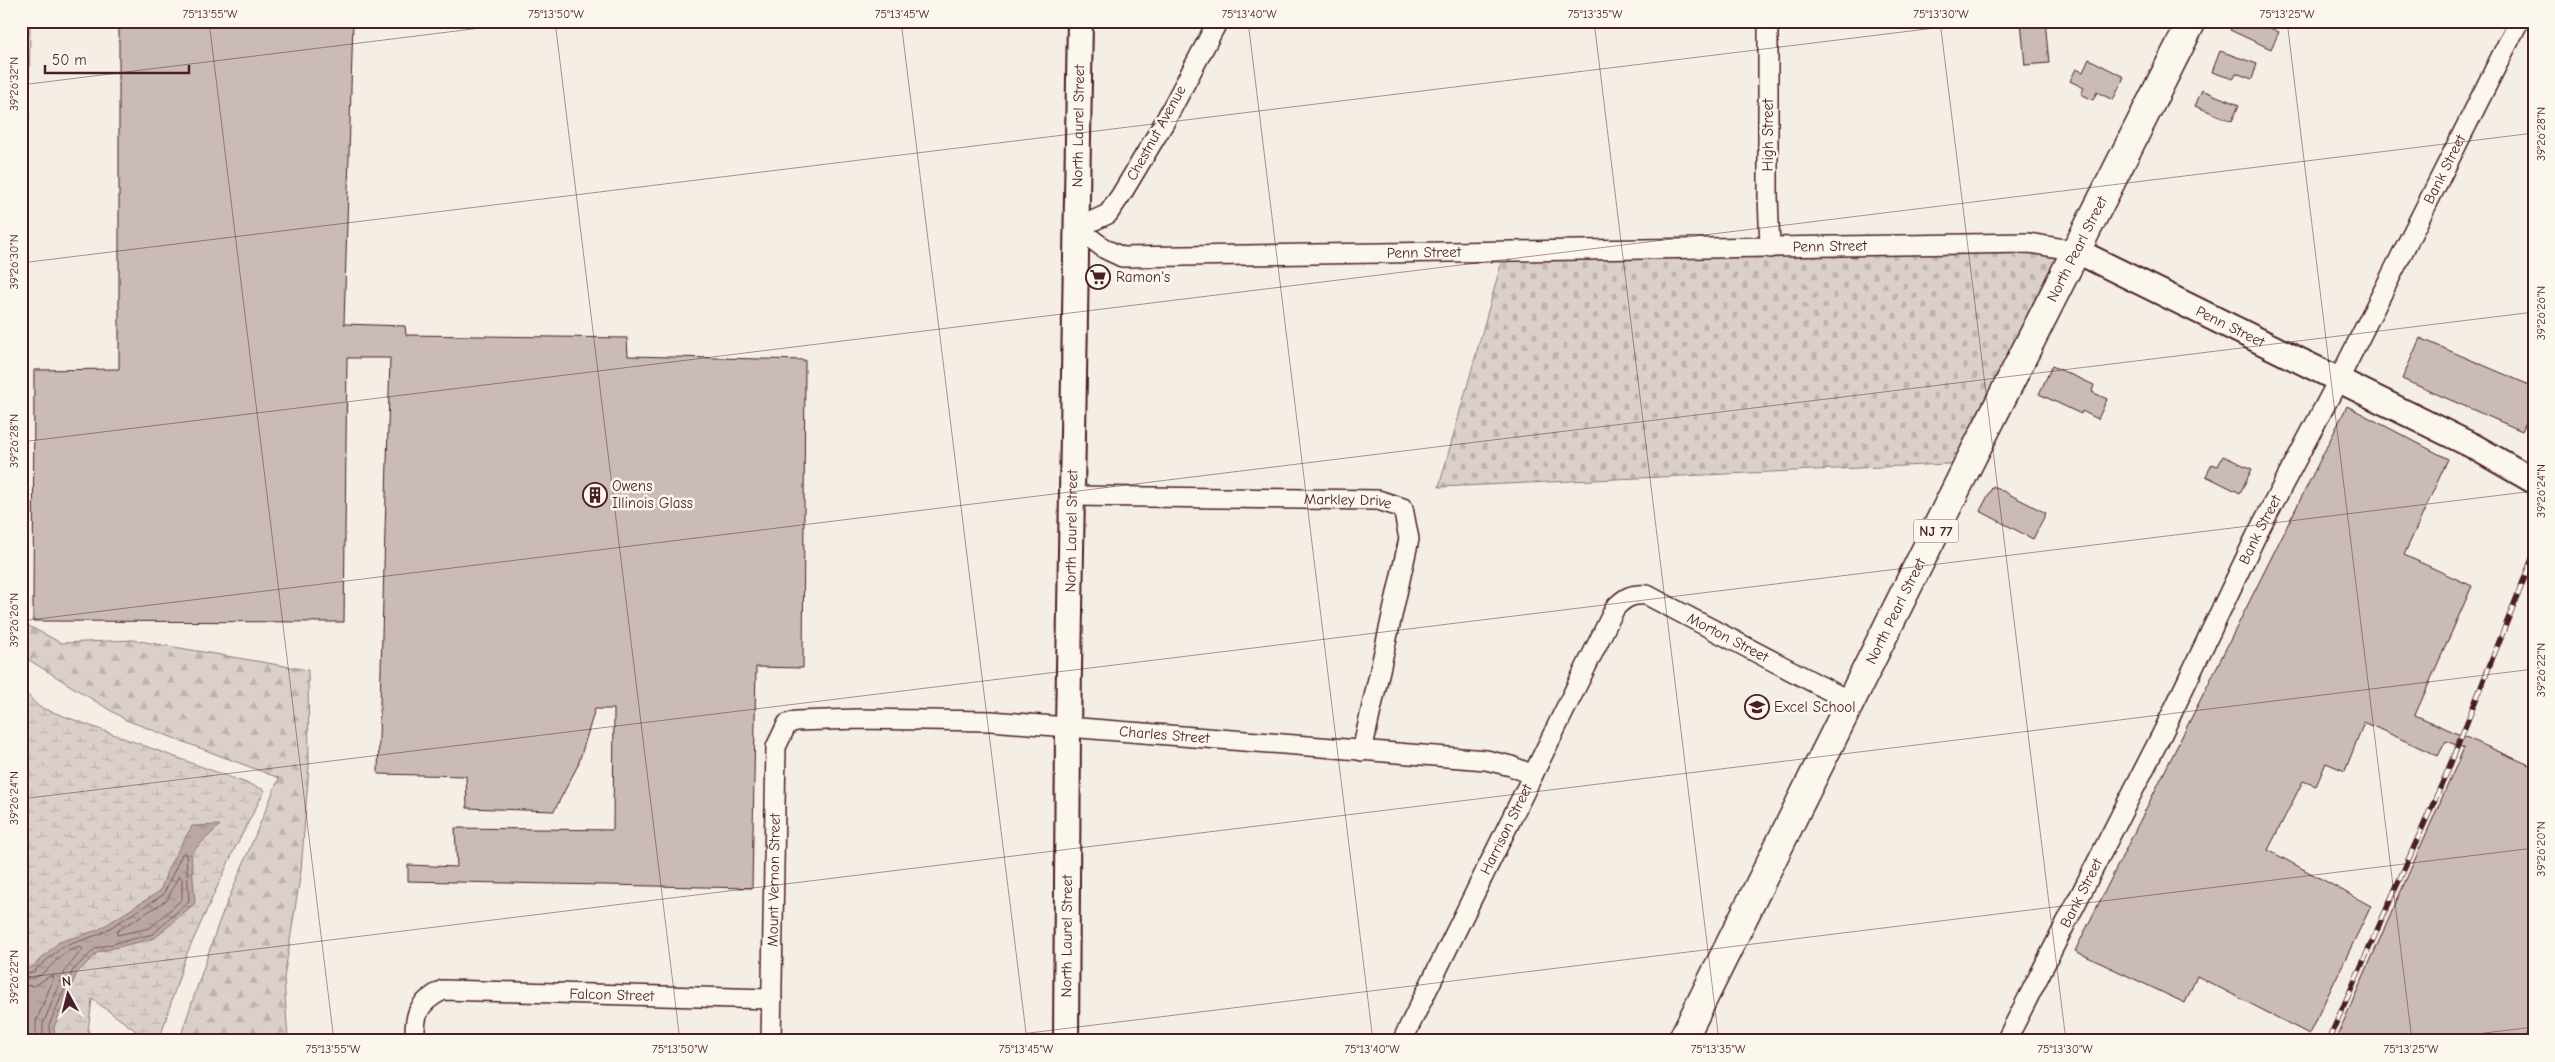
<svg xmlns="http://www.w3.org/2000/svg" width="2555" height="1062" font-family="'Comic Neue',sans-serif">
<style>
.forest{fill:url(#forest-firs);stroke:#92787a}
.wetland{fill:url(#wetland-marsh);stroke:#92787a}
.cemetery{fill:url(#cemetery-stones);stroke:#92787a}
.water{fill:url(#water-ripples);stroke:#8d7174}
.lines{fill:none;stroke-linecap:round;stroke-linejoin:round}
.shore{stroke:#77555c;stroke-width:1}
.building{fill:#cabbb6;stroke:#4a1f2b}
.minor-casing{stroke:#4a1f2b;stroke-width:22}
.tertiary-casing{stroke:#4a1f2b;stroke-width:28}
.primary-casing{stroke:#4a1f2b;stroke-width:31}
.minor{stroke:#fbf7ec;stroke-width:19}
.tertiary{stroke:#fbf7ec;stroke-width:24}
.primary{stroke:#fbf7ec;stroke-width:28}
.rail-casing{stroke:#4a1f2b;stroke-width:5.5}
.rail{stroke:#fbf7ec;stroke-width:4;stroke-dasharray:11;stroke-linecap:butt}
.ticks{fill:none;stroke:#4a1f2b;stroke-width:1;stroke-opacity:0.45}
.labels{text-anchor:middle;stroke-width:5;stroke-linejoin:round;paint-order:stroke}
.shield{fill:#fbf7ec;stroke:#7f6065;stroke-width:1}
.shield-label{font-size:14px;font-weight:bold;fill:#4a1f2b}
.street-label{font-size:15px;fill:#4a1f2b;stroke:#fbf7ec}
.poi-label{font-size:15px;fill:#4a1f2b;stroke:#fbf7ec;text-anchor:start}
.neatline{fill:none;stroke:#4a1f2b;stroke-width:2}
.ticks-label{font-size:12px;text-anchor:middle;fill:#4a1f2b}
</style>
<defs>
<pattern id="forest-firs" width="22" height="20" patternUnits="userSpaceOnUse" patternTransform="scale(1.25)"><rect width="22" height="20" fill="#dbd0c9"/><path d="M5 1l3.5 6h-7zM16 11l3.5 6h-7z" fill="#bdb2ad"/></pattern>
<pattern id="wetland-marsh" width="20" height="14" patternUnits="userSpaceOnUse" patternTransform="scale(1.25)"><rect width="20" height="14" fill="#dbd0c9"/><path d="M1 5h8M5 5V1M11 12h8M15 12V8" fill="none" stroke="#bdb2ad"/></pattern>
<pattern id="cemetery-stones" width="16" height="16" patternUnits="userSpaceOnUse" patternTransform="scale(1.25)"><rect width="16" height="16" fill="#dbd0c9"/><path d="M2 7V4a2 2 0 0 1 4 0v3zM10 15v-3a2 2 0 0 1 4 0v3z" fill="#bdb2ad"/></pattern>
<pattern id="water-ripples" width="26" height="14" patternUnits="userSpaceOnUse" patternTransform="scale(1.25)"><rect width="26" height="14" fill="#baa7a5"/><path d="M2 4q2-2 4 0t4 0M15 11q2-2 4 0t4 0" fill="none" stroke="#998787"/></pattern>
</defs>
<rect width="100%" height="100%" fill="#f4eee4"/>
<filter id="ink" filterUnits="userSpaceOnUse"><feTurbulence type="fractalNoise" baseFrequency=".02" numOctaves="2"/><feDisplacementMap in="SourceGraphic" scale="10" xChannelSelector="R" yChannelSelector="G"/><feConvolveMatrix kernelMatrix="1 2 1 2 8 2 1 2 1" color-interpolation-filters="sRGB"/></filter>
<g filter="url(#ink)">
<path class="forest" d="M21 21H30L29 120 21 124Z
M21 579 27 625 61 643 133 640 308 670 309 766 301 871 284 978 288 1041H179L219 922 279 778 126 720 21 655Z"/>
<path class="wetland" d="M21 688 39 707 265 790 234 850 185 958 159 1041H150L92 999 88 1031 95 1041H21Z"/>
<path class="cemetery" d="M1505 250 2077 251 1969 463 1439 487Z"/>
<path class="water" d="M220 825 191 853 195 903 155 938 98 952 77 973 54 1027 55 1041H21V961L31 968 59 942 98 930 160 891 169 866 192 826Z"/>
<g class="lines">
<path class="shore" d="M179 876 182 878V899L150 928 117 935V931L167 900Z
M21 967 28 973 33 972 62 947 100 934 163 895 182 854H186L189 901 153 934 96 948 73 970 49 1025 50 1041
M21 975C38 988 52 961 65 953 69 950 75 949 80 947L83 949 66 969 43 1024V1041
M21 985 34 986 50 976 54 977 36 1022V1041"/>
</g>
<path class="building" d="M119 21H353L344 324 405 326 406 335 627 338 628 356 805 360 803 668 756 667 752 888 408 881V865L457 867 455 828 613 830 614 709H595L578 765 554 811 467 808 466 776 378 774 390 358H347L344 622 33 621 34 370 119 369Z
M2021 21H2045L2049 63 2025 65Z
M2234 21H2255L2279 32 2271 49 2230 30Z
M2220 51 2257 64 2252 79 2236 73 2233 79 2212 72Z
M2089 59 2124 77 2113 100 2097 92 2093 100 2081 94 2084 88 2070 81 2076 69 2083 72Z
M2202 90 2239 105 2232 121 2195 106Z
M2420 338 2534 387V405L2522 431 2402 379Z
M2052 366 2094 385 2092 392 2107 399 2098 419 2082 411 2081 414 2039 394Z
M2347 406 2448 459 2404 555 2472 586 2415 715 2534 767V1018L2524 1041H2335L2464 748 2446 741 2438 756 2364 722 2345 771 2326 763 2316 786 2303 781 2268 850 2371 906 2309 1034 2197 976 2185 1003 2075 951Z
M2223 456 2252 469 2240 493 2206 476 2212 464 2218 466Z
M1993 486 2046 513 2033 539 1980 511Z"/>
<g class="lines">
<defs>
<g id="minor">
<path id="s1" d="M1218 21 1164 123 1121 195 1108 214 1077 228 1105 249 1122 257 2029 243 2077 251"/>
<path d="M1768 21V196L1770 248"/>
<path id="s2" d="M1073 496 1378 500 1403 508 1409 539 1362 751"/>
<path id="s3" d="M415 1041C414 1013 418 1003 443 990L772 999"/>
<path id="s4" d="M771 1041 776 747 787 724 796 721 858 719 991 721 1486 760 1511 766 1533 775"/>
<path id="s5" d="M1402 1041 1615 608C1625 597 1632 594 1647 595L1851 702"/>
<path id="s6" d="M2006 1041 2163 732 2257 534 2339 379 2519 21"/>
</g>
<g id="tertiary">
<path id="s7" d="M2077 251 2473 446 2534 481"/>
<path id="s8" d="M1066 1041 1068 728 1080 21"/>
</g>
<g id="primary">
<path id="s9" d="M1682 1041 1969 463 2192 21"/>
</g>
</defs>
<use href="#minor" class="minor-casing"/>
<use href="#tertiary" class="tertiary-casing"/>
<use href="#primary" class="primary-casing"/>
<use href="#minor" class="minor"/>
<use href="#tertiary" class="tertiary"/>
<use href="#primary" class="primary"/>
<defs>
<path id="rail" d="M2328 1041 2448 770 2534 554"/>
</defs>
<use href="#rail" class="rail-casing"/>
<use href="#rail" class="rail"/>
</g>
</g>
<path class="ticks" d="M209 21 334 1041M555 21 680 1041M901 21 1027 1041M1248 21 1373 1041M1594 21 1719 1041M1940 21 2066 1041M2287 21 2412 1041M21 85 537 21M21 263 1992 21M21 442 2534 133M21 621 2534 312M21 799 2534 491M21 978 2534 669M964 1041 2534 848M2418 1041 2534 1027"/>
<defs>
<symbol id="supermarket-ring" viewBox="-11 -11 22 22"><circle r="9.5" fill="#fbf7ec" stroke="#4a1f2b" stroke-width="1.5"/><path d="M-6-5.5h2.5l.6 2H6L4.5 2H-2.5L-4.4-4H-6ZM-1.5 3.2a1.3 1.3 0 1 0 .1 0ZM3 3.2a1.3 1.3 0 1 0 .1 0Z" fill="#4a1f2b"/></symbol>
<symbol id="building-ring" viewBox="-11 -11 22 22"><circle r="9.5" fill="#fbf7ec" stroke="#4a1f2b" stroke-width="1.5"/><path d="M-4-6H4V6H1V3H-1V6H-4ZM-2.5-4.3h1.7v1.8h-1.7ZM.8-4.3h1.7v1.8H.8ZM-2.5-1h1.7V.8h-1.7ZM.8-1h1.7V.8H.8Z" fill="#4a1f2b"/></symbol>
<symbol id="school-ring" viewBox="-11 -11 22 22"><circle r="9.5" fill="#fbf7ec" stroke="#4a1f2b" stroke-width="1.5"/><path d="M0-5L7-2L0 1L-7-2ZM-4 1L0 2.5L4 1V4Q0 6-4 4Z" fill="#4a1f2b"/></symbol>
</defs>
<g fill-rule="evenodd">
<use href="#supermarket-ring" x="1084" y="263" width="28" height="28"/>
<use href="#building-ring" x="581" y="481" width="28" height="28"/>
<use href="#school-ring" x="1743" y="693" width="28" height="28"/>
</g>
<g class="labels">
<rect class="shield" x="1913.5" y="519.5" width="45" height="23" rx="4"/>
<g class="shield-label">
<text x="1936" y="536">NJ 77</text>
</g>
<g class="street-label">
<text dy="5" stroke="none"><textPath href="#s8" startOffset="915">North Laurel Street</textPath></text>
<text transform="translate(1156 133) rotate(-61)" y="5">Chestnut Avenue</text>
<text transform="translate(1768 135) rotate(-90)" y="5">High Street</text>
<text dy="5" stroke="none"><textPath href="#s6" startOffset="976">Bank Street</textPath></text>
<text dy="5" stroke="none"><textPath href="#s1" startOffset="1018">Penn Street</textPath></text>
<text dy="5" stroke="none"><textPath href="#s9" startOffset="885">North Pearl Street</textPath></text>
<text dy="5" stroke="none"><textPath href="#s1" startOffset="612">Penn Street</textPath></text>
<text dy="5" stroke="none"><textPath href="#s7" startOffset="171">Penn Street</textPath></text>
<text dy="5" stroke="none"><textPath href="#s2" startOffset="275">Markley Drive</textPath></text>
<text dy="5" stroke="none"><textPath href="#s6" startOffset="571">Bank Street</textPath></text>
<text dy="5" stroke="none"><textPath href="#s8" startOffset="510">North Laurel Street</textPath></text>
<text dy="5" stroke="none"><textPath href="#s9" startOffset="480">North Pearl Street</textPath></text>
<text dy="5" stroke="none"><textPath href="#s5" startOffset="610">Morton Street</textPath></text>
<text dy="5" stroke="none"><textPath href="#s4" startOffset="698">Charles Street</textPath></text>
<text dy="5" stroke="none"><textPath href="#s5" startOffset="236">Harrison Street</textPath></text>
<text dy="5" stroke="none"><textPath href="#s4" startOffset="161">Mount Vernon Street</textPath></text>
<text dy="5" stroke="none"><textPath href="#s6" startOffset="166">Bank Street</textPath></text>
<text dy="5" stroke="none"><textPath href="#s8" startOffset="105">North Laurel Street</textPath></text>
<text dy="5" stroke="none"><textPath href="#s3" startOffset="232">Falcon Street</textPath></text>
</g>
<g class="poi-label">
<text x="1116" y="282">Ramon's</text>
<text x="612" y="491">Owens<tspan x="612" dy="17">Illinois Glass</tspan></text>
<text x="1774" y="712">Excel School</text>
</g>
</g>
<rect width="2555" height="1062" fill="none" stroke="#fbf7ec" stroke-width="55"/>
<g transform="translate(68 994) rotate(353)" stroke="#fbf7ec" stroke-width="4" paint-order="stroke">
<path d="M0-4L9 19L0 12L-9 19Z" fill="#4a1f2b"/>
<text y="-8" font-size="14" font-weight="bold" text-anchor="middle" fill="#4a1f2b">N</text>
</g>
<path d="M45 65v8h144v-8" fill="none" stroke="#4a1f2b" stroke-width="2.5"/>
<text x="52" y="65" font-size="15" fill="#4a1f2b" stroke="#fbf7ec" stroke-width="4" paint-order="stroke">50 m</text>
<rect x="28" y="28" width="2500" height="1006" class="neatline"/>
<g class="ticks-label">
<text x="210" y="18">75°13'55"W</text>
<text x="556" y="18">75°13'50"W</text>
<text x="902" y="18">75°13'45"W</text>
<text x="1249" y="18">75°13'40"W</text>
<text x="1595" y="18">75°13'35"W</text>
<text x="1941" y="18">75°13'30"W</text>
<text x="2287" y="18">75°13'25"W</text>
<text transform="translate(14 84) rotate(-90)" y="4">39°26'32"N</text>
<text transform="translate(2541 134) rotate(-90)" y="4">39°26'28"N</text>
<text transform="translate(14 262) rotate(-90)" y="4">39°26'30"N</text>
<text transform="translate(2541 313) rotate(-90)" y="4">39°26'26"N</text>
<text transform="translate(14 441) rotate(-90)" y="4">39°26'28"N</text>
<text transform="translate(2541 491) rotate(-90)" y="4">39°26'24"N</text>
<text transform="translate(14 620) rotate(-90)" y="4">39°26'26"N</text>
<text transform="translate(2541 670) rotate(-90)" y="4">39°26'22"N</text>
<text transform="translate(14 798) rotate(-90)" y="4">39°26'24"N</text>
<text transform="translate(2541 849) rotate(-90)" y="4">39°26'20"N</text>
<text transform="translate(14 977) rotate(-90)" y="4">39°26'22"N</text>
<text x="333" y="1053">75°13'55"W</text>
<text x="680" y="1053">75°13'50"W</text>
<text x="1026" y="1053">75°13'45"W</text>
<text x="1372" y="1053">75°13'40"W</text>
<text x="1718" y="1053">75°13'35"W</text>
<text x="2065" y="1053">75°13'30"W</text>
<text x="2411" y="1053">75°13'25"W</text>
</g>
</svg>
